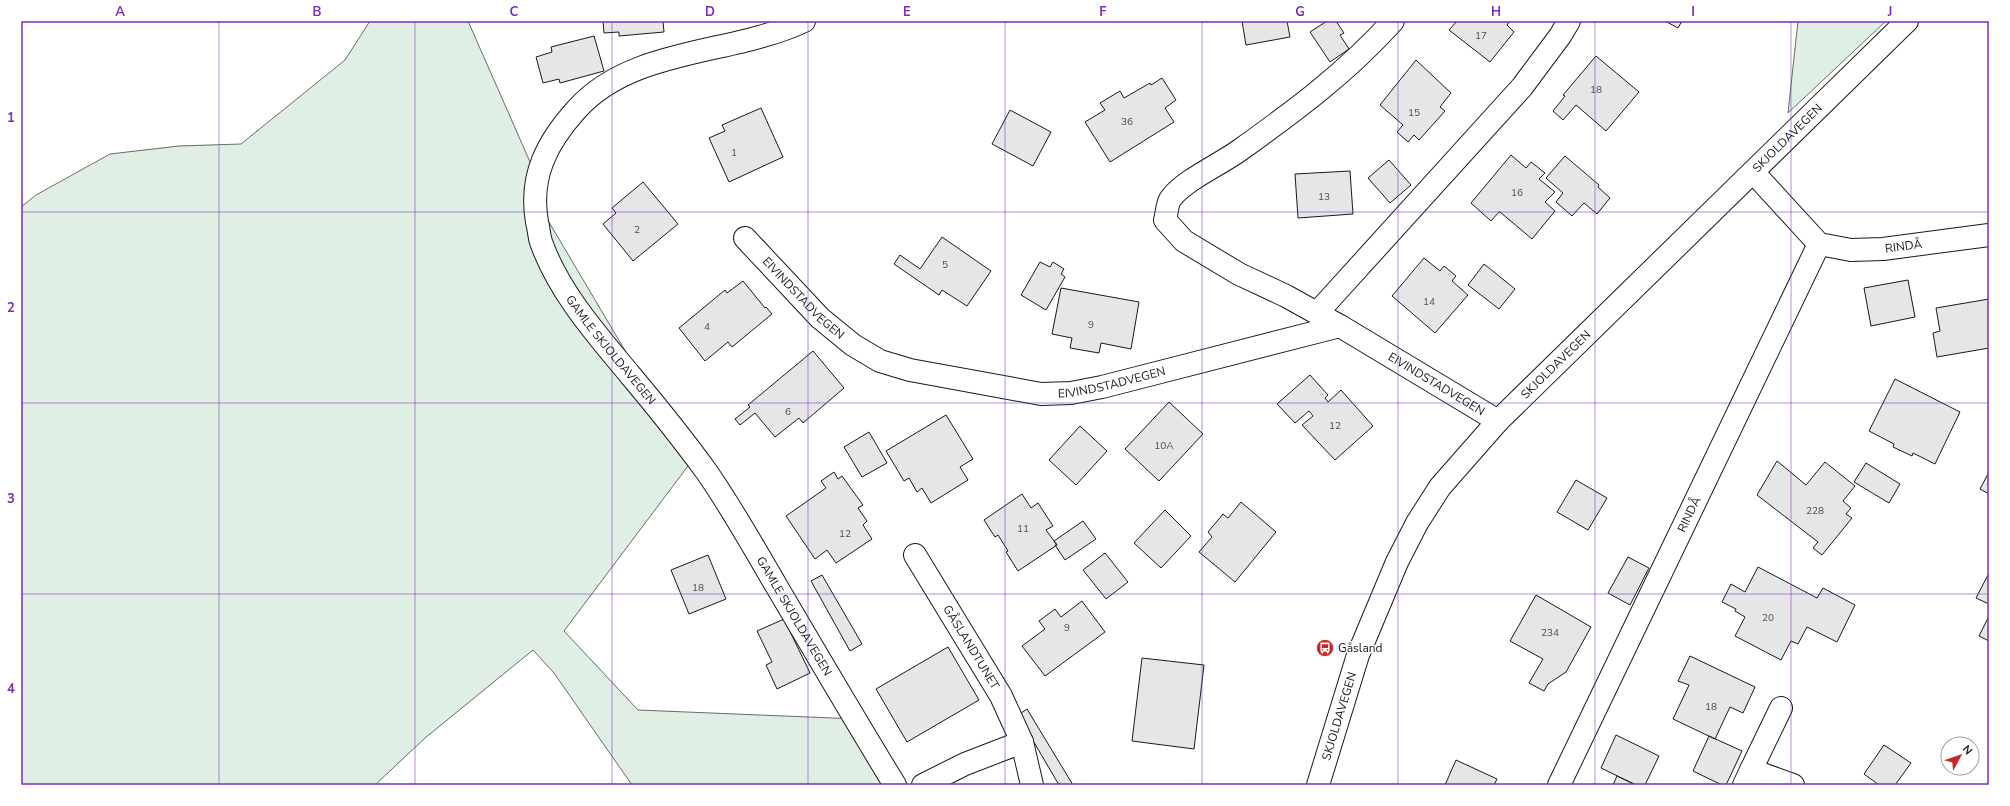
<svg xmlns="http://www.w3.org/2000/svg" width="2010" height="806" font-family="'Nunito Sans',sans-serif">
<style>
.green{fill:#e0efe3;stroke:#6a6a6a}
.building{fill:#e6e6e6;stroke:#1a1a1a}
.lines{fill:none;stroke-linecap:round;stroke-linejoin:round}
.minor-casing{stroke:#1a1a1a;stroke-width:24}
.major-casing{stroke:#1a1a1a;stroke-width:24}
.minor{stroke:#fff;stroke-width:22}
.major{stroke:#fff;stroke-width:22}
.grid{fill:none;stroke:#7b2cbf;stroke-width:1;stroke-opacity:0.55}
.labels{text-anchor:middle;stroke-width:3;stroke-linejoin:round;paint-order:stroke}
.number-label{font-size:10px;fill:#4d4d4d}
.street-label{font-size:12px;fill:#1a1a1a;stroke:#fff}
.poi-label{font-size:12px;fill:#1a1a1a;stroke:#fff;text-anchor:start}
.neatline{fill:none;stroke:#7b2cbf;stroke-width:1.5}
.grid-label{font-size:13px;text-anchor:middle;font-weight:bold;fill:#7b2cbf}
</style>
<rect width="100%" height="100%" fill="#fff"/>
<path class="green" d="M370 21H468L534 171 543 212 691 462 564 631 638 710 857 719 896 785H632L554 673 533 650 425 738 375 785H21V207L36 195 110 154 179 146 241 144 345 60Z
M1798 21H1886L1788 113Z"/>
<path class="building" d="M603 21H663L664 32 619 36V32L604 33Z
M1242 21H1287L1290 37 1246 45Z
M1327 21H1336L1344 33 1340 35 1349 49 1330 62 1310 32Z
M1457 21H1510L1507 25 1514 32 1490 62 1449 30Z
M1665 21H1682L1678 28Z
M594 36 604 71 560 83 559 79 543 83 536 57 552 52 551 47Z
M1596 56 1639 92 1606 131 1576 105 1563 120 1553 111 1565 96 1563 95Z
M1416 60 1451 93 1440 107 1445 111 1419 140 1414 135 1408 142 1397 132 1403 125 1380 105Z
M1162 78 1176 100 1165 108 1174 122 1110 162 1085 122 1105 110 1100 103 1120 91 1124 98 1150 83 1151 85Z
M761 108 783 157 729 182 709 138 725 131 722 125Z
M1010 110 1051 132 1033 166 992 144Z
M1511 155 1526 168 1531 162 1545 173 1539 179 1555 192 1545 202 1555 211 1532 239 1500 212H1499L1491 221 1471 203Z
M1565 156 1599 185 1598 187 1610 198 1597 214 1584 203 1572 216 1556 202 1563 193 1546 178Z
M1389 160 1411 185 1390 203 1368 178Z
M1350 171 1353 214 1298 218 1295 174Z
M643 182 678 224 633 261 603 224 616 213 612 208Z
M942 237 991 271 967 306 942 290 939 295 894 264 900 255 920 269Z
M1424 258 1440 271 1444 266 1456 276 1452 281 1468 295 1435 333 1392 296Z
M1040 262 1050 267 1053 262 1064 269 1061 274 1065 277 1046 310 1021 295Z
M1484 264 1515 289 1499 309 1468 285Z
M1908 280 1915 317 1871 326 1864 288Z
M743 281 765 308 766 307 772 314 732 347 728 342 705 361 679 328 725 290 727 293Z
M1061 288 1139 302 1131 349 1101 343 1099 353 1070 348 1072 338 1052 334Z
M1989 299V348L1937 357 1933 333 1940 331 1936 308Z
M813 351 844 388 803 423 799 418 775 437 755 413 740 425 735 419 750 407 748 405Z
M1310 375 1328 395 1325 398 1328 402 1341 390 1373 426 1335 460 1302 425 1313 416 1309 411 1295 423 1277 404Z
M1895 379 1960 412 1935 464 1913 453 1912 456 1893 447 1894 444 1869 431Z
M1169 402 1203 434 1159 481 1125 449Z
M946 415 973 459 960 467 968 480 931 503 922 488 917 492 909 478 904 481 886 451Z
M1080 426 1107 451 1076 485 1049 460Z
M869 432 887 463 862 477 844 447Z
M1777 461 1806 485 1825 462 1855 486 1843 501 1851 508 1846 514 1852 518 1822 555 1813 548 1818 542 1757 495Z
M1866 463 1900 484 1889 503 1854 482Z
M834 472 838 479 842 476 863 505 858 508 867 521 863 525 872 539 836 563 827 550 815 559 786 516 826 488 821 481Z
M1989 472V494L1980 489Z
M1576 480 1607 498 1588 530 1557 512Z
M1022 494 1031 508 1038 503 1053 526 1046 530 1057 545 1018 571 1006 552 1008 551 998 535 995 537 984 520Z
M1241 502 1276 532 1235 582 1199 552 1212 537 1208 532 1223 514 1228 518Z
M1165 510 1191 536 1161 568 1134 543Z
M1083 521 1096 539 1065 560 1055 545H1057L1054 541Z
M1105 553 1128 582 1106 599 1083 570Z
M708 555 726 599 689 614 671 570Z
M1628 557 1649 568 1630 605 1608 593Z
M1758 567 1817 598 1823 588 1855 605 1837 642 1807 627 1798 644 1791 641 1781 660 1735 636 1745 617 1735 611 1736 609 1722 602 1731 584 1745 592Z
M1989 573V604L1976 598Z
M822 575 862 644 850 651 811 581Z
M1536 595 1591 627 1566 672 1548 684 1544 691 1529 683 1543 659 1510 641Z
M1082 601 1105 632 1045 676 1022 646 1045 629 1039 621 1055 609 1061 617Z
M1989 616V641L1979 636Z
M784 619 810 673 777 689 766 665 772 662 757 631Z
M948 647 979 700 907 742 876 689Z
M1690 656 1755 687 1743 713 1730 707 1715 739 1673 719 1689 685 1678 681Z
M1142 658 1204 665 1194 749 1132 741Z
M1027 709 1073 785H1059L1018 715Z
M1616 735 1659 756 1645 785H1636L1601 768Z
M1709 736 1742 751 1726 785H1722L1693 771Z
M1884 745 1911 763 1895 785H1879L1864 774Z
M1456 760 1497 779 1494 785H1445Z
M1617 776 1636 785H1613Z"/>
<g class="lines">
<defs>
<g id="minor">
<path id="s1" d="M804 21C733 55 633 47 577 109 547 142 529 176 537 222 539 229 539 236 541 242 559 293 598 336 631 376 657 407 682 438 706 471 732 508 754 548 777 587 816 653 855 720 895 785"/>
<path id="s2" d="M1753 172 1819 244 1851 250 1883 249 1989 235"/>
<path id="s3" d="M745 238 820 318 853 345 880 361 910 370 1041 394 1071 393 1102 387 1340 326 1498 421"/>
<path d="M1317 313 1522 87 1560 36 1569 21"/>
<path d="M1340 326 1286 296 1239 274 1184 241 1165 220C1167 213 1167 202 1172 197 1185 180 1221 164 1240 150 1296 110 1346 73 1393 21"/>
<path id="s4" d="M915 555 1001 696 1022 742 1032 785"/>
<path d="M1751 770 1781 708"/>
<path d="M923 785 965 764 1022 742"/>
<path id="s5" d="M1559 785 1819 244"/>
<path d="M1744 785 1751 770 1793 785"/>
</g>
<g id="major">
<path id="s6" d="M1318 785 1358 655 1397 562 1417 523 1440 487 1498 421 1907 21"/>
</g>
</defs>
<use href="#minor" class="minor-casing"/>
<use href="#major" class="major-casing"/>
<use href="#minor" class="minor"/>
<use href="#major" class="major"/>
</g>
<path class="grid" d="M219 21V785M415 21V785M612 21V785M808 21V785M1005 21V785M1202 21V785M1398 21V785M1595 21V785M1791 21V785M21 212H1989M21 403H1989M21 594H1989"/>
<defs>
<symbol id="bus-disc" viewBox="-11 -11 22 22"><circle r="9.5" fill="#c62828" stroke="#fff"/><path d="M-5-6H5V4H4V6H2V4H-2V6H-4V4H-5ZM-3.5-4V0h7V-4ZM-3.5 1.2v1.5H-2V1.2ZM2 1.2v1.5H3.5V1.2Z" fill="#fff"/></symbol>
</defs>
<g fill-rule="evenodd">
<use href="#bus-disc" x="1315" y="638" width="20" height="20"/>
</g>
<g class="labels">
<g class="number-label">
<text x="1481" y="39">17</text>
<text x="1596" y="93">18</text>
<text x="1414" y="116">15</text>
<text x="1127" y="125">36</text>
<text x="734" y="156">1</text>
<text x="1517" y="196">16</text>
<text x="1324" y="200">13</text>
<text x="637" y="233">2</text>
<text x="945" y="268">5</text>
<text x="1429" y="305">14</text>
<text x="1091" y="328">9</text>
<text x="707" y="330">4</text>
<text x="788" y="415">6</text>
<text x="1335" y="429">12</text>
<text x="1164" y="449">10A</text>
<text x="1815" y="514">228</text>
<text x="1023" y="532">11</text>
<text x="845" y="537">12</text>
<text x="698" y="591">18</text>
<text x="1768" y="621">20</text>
<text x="1067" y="631">9</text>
<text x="1550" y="636">234</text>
<text x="1711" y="710">18</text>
</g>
<g class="street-label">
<text dy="4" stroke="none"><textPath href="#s6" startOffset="816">SKJOLDAVEGEN</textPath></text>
<text dy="4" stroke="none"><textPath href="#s2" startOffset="183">RINDÅ</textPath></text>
<text dy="4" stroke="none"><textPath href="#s3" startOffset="84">EIVINDSTADVEGEN</textPath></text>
<text dy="4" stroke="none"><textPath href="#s1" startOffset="521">GAMLE SKJOLDAVEGEN</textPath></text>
<text dy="4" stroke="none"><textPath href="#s6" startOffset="492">SKJOLDAVEGEN</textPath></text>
<text dy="4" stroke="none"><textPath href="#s3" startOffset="420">EIVINDSTADVEGEN</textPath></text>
<text dy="4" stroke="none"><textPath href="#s3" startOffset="768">EIVINDSTADVEGEN</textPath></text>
<text dy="4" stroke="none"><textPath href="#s5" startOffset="300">RINDÅ</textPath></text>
<text dy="4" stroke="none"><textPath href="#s1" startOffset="845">GAMLE SKJOLDAVEGEN</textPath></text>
<text dy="4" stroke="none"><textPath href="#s4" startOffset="108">GÅSLANDTUNET</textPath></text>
<text dy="4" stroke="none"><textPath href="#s6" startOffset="72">SKJOLDAVEGEN</textPath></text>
</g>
<g class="poi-label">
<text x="1338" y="652">Gåsland</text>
</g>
</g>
<rect width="2010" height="806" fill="none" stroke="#ffffff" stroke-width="44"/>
<g transform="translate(1960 756) rotate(50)"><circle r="19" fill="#ffffff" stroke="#a3a3a3"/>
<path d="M0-3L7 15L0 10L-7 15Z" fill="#c62828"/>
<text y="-6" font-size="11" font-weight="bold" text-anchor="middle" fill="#1a1a1a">N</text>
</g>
<rect x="22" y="22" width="1966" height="762" class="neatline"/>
<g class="grid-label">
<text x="120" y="16">A</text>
<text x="317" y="16">B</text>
<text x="514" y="16">C</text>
<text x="710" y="16">D</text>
<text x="907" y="16">E</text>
<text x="1103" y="16">F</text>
<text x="1300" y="16">G</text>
<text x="1496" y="16">H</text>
<text x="1693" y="16">I</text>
<text x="1890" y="16">J</text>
<text x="11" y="122">1</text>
<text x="11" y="312">2</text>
<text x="11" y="503">3</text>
<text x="11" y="693">4</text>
</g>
</svg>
